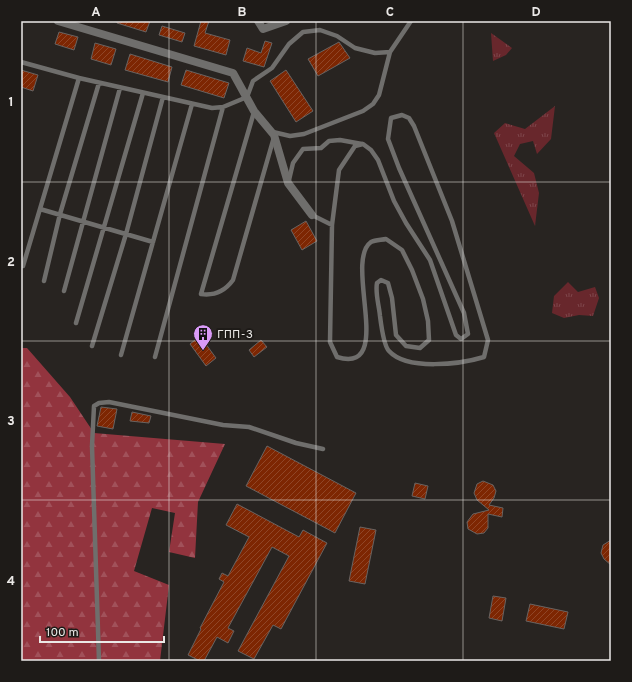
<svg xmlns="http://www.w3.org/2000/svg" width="632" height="682" font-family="Overpass,sans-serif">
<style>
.grass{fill:url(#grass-tufts)}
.forest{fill:url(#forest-firs)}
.building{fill:url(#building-hatch);stroke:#686361}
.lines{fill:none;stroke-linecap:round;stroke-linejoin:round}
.service{stroke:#6f6e6c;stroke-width:4.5}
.minor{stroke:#6f6e6c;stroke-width:8}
.grid{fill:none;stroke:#ebe9e7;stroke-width:1;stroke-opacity:0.55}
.labels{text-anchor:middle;stroke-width:4;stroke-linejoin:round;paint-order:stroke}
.poi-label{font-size:12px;fill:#ebe9e7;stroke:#1e1b18;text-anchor:start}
.neatline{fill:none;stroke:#ebe9e7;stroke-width:1.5}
.grid-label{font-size:13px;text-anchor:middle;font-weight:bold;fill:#ebe9e7}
</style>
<defs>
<pattern id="grass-tufts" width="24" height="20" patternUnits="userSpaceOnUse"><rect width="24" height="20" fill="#68272c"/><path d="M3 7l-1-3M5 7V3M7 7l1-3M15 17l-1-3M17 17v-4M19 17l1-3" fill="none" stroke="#7e464b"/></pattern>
<pattern id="forest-firs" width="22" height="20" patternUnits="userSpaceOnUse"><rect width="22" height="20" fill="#92343e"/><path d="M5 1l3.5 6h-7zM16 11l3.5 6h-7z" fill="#a1515a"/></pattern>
<pattern id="building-hatch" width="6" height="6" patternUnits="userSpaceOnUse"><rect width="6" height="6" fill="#7d2602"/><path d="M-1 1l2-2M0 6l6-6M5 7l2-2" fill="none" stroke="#904627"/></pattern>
</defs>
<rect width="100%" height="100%" fill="#282421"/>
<path class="grass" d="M491 33 512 48 506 55 493 61Z
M555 106 551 139 537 154 533 141 520 144 514 156 534 173 539 193 535 226 494 133 505 123 525 129Z
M568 282 578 292 595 287 599 298 593 316 579 315 564 318 552 313 554 296Z"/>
<path class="forest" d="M21 348H27L70 397 94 433 225 444 198 502 195 558 169 552 175 513 152 508 134 571 169 585 160 661H21Z"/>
<path class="building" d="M117 21H150L146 32 117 23Z
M201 21H209L205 33 230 40 226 55 194 46Z
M162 26 185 33 182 42 159 35Z
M59 32 78 37 74 50 55 44Z
M265 41 272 43 264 67 243 61 247 48 261 53Z
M339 42 350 58 318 76 308 59Z
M95 43 116 49 111 65 91 59Z
M130 54 172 67 168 82 125 70Z
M21 70 38 75 33 91 21 87Z
M186 70 229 83 224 98 181 85Z
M286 70 313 111 296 122 270 81Z
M306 221 317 241 302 250 291 230Z
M200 336 216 358 206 366 190 344Z
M261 340 267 347 254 357 249 350Z
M101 407 117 409 113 429 97 426Z
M132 412 151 416 149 423 130 421Z
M267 446 356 493 335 533 246 486Z
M483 481 493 485 496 491 494 498 489 505 503 508 502 517 488 514V528L484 533 477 534 468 529 467 522 473 514 489 510 477 500 474 493 477 484Z
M415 483 428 486 425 499 412 496Z
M237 504 299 537 303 530 327 543 281 629 273 625 254 659 238 651 289 556 272 547 228 628 234 631 228 643 217 637 204 661H200L188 655 201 629 200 628 224 582 219 579 222 573 228 576 249 537 226 525Z
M360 527 376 530 365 584 349 581Z
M611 540V565L604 559 601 553 603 545Z
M493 596 506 598 502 621 489 618Z
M530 604 568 612 564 629 526 621Z"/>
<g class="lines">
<path class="service" d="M21 62 79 78 212 108 223 107 247 97 253 81 272 68 289 44 303 32 320 30 337 36 355 48 375 53 390 52
M254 112 201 294C215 296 225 291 233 280L274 137
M402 115 409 118 414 126 452 221 488 340 484 357C461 364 407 371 389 351 384 346 381 324 380 316 379 305 375 293 377 283L381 280 388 283 392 298 396 335 406 346 420 348 429 340 428 321 423 299 412 270 402 250 386 239C382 240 375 240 371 242 343 262 396 375 337 357L330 342 332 225 339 170 355 146 363 144 371 150 378 160 394 201 406 223 430 260 456 335 461 339 468 334 464 313 399 168 388 139 391 118Z
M273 132 290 136 304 134 363 111 373 104 379 95 390 52 411 21
M289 180 293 163 303 149 321 148 329 141 340 140 362 144
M40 209 153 242
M312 215 332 225
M23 266 79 78
M44 281 60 214 99 83
M64 291 120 88
M76 323 143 93
M92 346 126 234 163 97
M121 355 192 104
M155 357 223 107
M99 661 92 446 94 406 99 403 109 402 223 425 249 427 296 443 323 449"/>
<path class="minor" d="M58 21 233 73 254 111 274 135 288 183 312 215
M258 21 263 29 286 21"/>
</g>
<path class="grid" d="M169 21V661M316 21V661M463 21V661M21 182H611M21 341H611M21 500H611"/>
<defs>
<symbol id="building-pin" viewBox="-11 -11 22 30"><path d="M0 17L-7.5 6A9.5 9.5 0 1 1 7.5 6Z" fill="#d99af7" stroke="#1e1b18"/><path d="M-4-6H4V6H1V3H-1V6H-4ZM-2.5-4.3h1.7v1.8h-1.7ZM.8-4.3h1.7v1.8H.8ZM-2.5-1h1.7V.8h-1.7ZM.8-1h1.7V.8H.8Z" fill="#111"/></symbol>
</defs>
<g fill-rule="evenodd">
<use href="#building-pin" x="192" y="323" width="22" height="30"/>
</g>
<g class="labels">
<g class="poi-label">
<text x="217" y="338">ГПП-3</text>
</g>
</g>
<rect width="632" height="682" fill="none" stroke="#1e1b18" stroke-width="44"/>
<path d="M40 636v6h124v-6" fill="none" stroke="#ebe9e7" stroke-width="2"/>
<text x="46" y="636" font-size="12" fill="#ebe9e7" stroke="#1e1b18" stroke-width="3" paint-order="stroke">100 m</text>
<rect x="22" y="22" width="588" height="638" class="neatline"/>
<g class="grid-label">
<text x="96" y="16">A</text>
<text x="242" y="16">B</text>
<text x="390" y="16">C</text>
<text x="536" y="16">D</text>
<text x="11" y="106">1</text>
<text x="11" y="266">2</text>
<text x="11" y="425">3</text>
<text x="11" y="585">4</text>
</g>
</svg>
